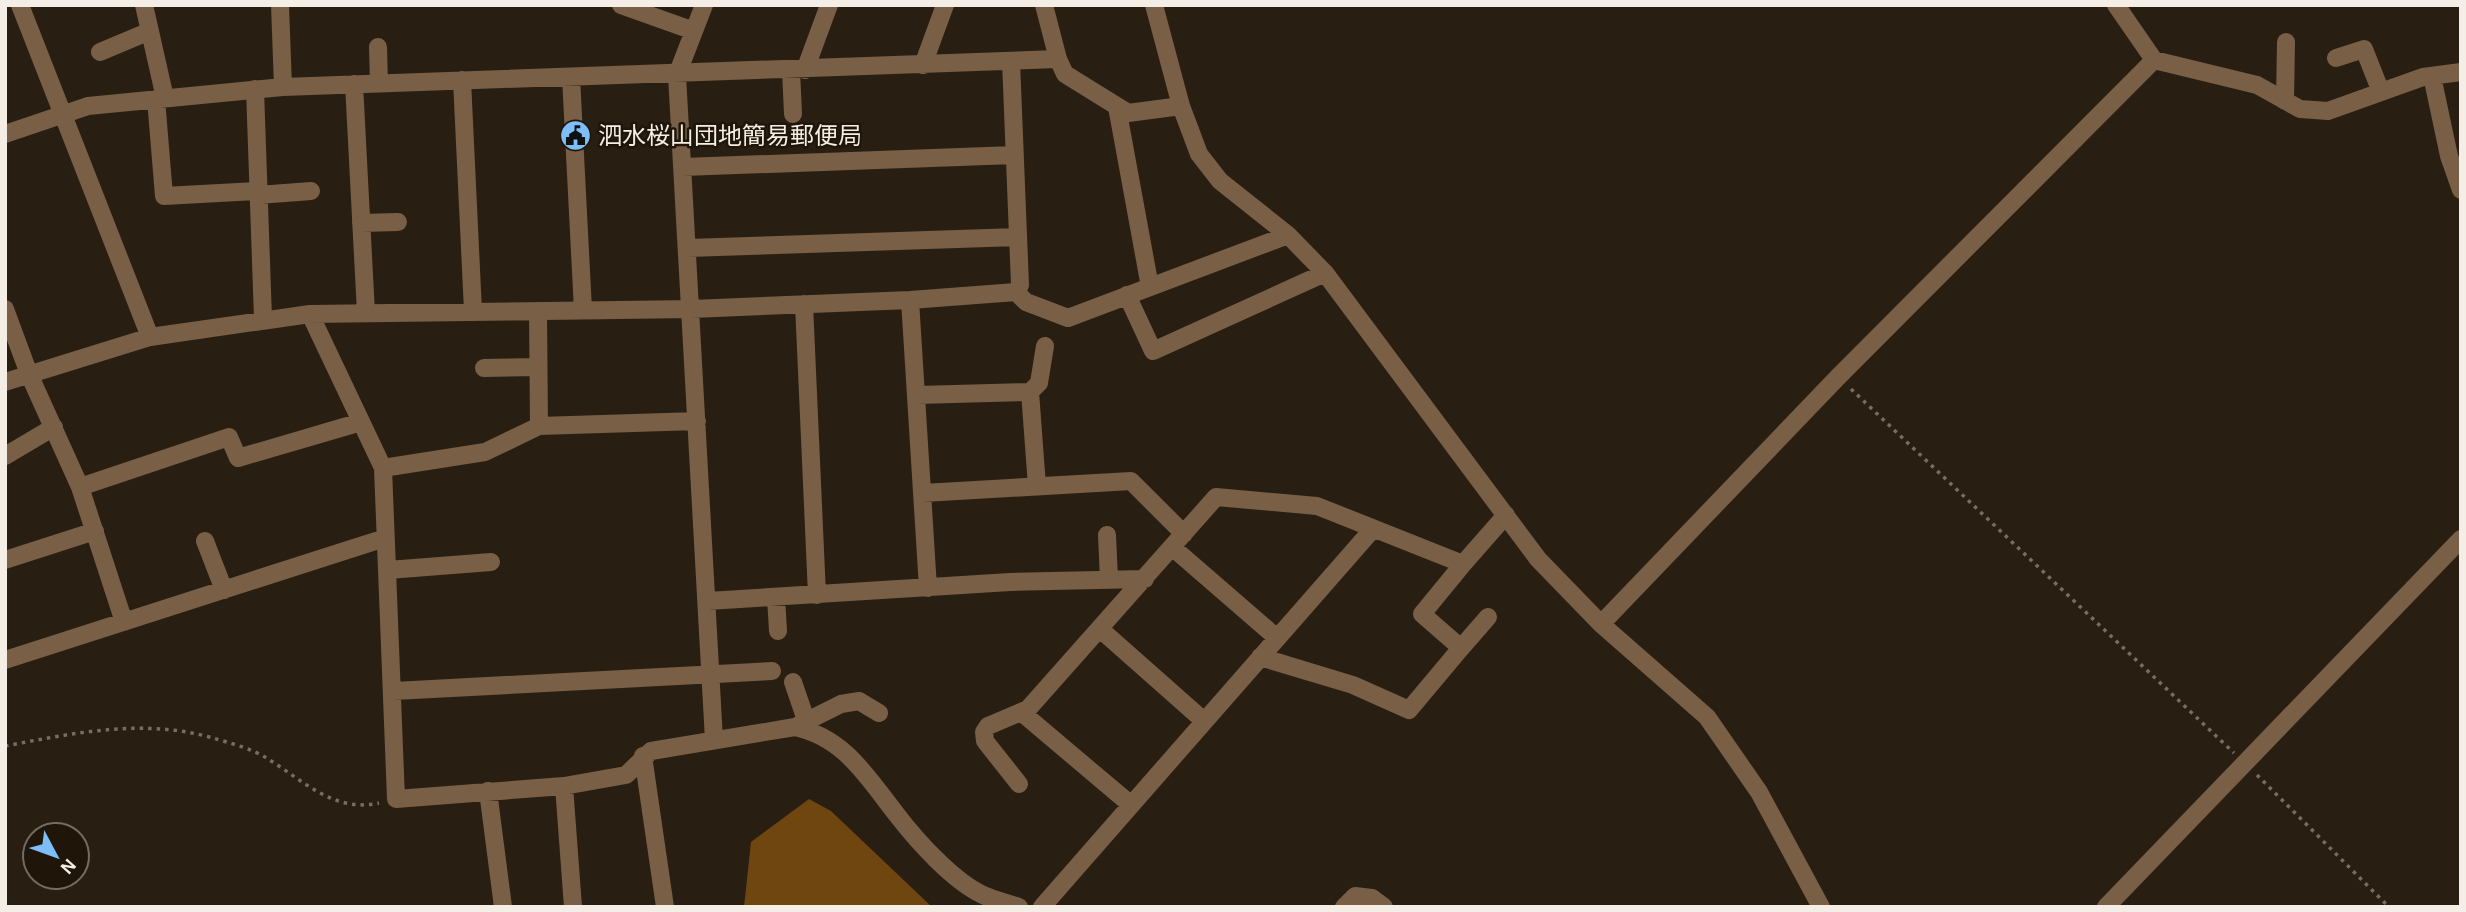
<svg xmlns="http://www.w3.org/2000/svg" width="2466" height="912" font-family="'Alegreya Sans','Noto Sans JP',sans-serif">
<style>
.forest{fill:#704610}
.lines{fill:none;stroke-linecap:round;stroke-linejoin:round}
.path{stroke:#766d63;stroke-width:3.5;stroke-dasharray:3.5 5;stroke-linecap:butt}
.minor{stroke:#785f46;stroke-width:18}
.labels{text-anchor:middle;stroke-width:5;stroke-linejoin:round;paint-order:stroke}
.poi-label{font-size:24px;fill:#f5eee6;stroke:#1f1509;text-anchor:start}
</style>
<rect width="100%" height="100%" fill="#291e12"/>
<path class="forest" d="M809 799 831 811 932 907H744L751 842Z"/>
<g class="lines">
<path class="path" d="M1851 389 2234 753
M5 746C75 733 143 718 213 738 230 743 253 749 268 759 304 781 334 813 379 803
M2257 775 2389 907"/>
<path class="minor" d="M20 5 150 337
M144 5 165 98
M280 5 283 87
M621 5 694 31
M704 5 677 75 714 740
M1044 5 1058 59 1065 74 1128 113 1181 106
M1154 5 1181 106 1199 154 1220 181 1288 235 1325 273 1538 559 1601 624 1707 717 1759 792 1821 907
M2116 5 2154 60 2257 85 2300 109 2328 111 2423 77 2461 72
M378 47 379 83
M100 52 150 31
M2336 58 2364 49 2381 92
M1011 61 1020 285 1016 292
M923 65 945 5
M791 70 793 114
M805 70 829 5
M2432 76 2449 156 2461 190
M571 77 583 310
M462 80 473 311
M354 84 366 313
M255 89 263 319
M156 99 164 196 258 191
M2285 101 2286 42
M1117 107 1150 287
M5 134 88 106 283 87 1058 59
M683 167 1014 155
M258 195 311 191
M361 223 398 222
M688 248 1018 237
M1127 295 1153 351 1325 273
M910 300 928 588
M804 304 817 595
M5 309 29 374 80 487 124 622
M538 311 539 426
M310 314 383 468 396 799 564 786 626 775 651 751 795 727C845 738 867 777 897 815 917 841 953 881 983 895 994 900 1007 903 1019 907
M484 368 538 367
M5 382 150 337 310 314 692 309 910 300 1016 292 1026 302 1068 318 1288 235
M1030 392 1039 383 1045 346
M917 395 1030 392 1037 486
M5 456 54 427
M383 468 485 452 539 426 697 421
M80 487 229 437 238 458 361 422
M923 493 1131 481 1184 534
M1107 535 1109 580
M205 541 224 590
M1172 547 1277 638
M5 560 95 531
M388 570 491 562
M776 597 778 631
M708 601 1010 582 1145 579
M1601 624 1838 377 2154 60
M1100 629 1204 721
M1461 648 1488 617
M1260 657 1353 685 1409 710 1461 648 1422 614 1463 564
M5 660 385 538
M793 682 807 723
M394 691 772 671
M1021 712 1130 804
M795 727 841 704 859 701 879 713
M643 756 665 907
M1019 784 985 741 984 732 988 726 1028 709 1216 497 1317 506 1463 564 1506 515
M564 786 573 907
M488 791 503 907
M1042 907 1372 530
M1344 907 1355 896 1372 898 1384 907
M2106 907 2461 539"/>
</g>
<defs>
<symbol id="civic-disc" viewBox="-11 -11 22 22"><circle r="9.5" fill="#7dbef9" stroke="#1f1509"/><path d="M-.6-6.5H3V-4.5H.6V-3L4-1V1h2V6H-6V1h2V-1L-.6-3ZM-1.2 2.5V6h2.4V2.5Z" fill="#111"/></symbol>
</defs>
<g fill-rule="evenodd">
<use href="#civic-disc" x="558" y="118" width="35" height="35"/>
</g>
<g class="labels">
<g class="poi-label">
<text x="598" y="144">泗水桜山団地簡易郵便局</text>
</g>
</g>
<rect width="2466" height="912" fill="none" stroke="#f5eee6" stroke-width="14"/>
<g transform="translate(56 856) rotate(131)"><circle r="33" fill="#1f1509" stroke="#756c61" stroke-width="2"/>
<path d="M0-5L12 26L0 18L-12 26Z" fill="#7dbef9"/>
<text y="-10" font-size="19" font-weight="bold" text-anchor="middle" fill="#f5eee6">N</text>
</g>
</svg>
